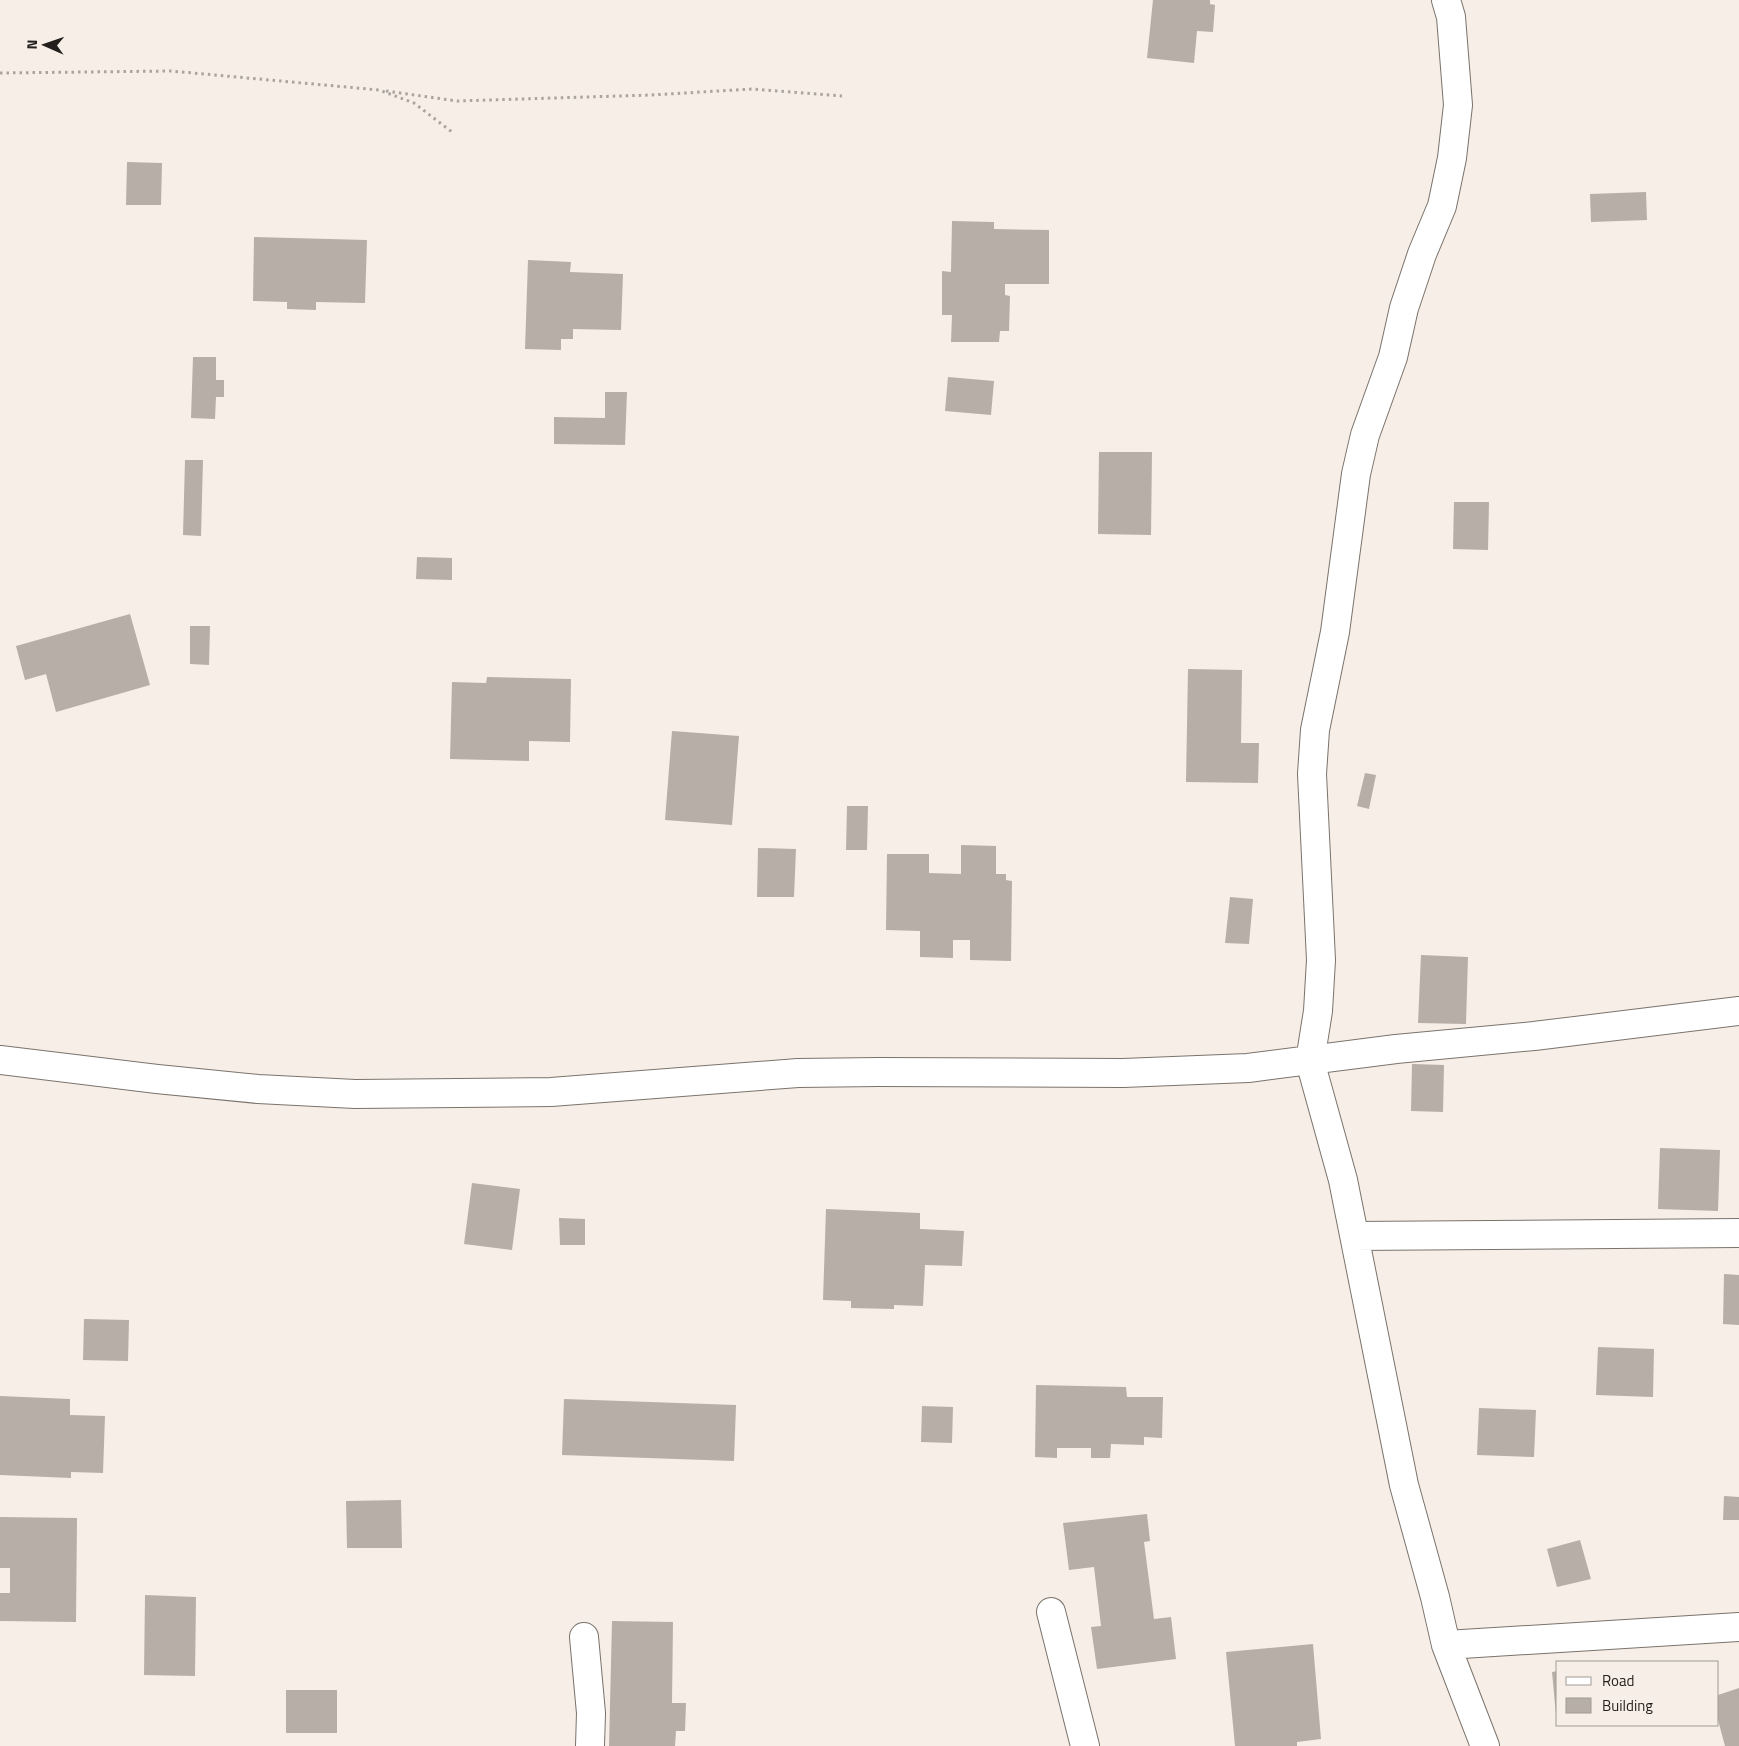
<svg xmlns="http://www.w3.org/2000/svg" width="1739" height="1746" font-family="'Titillium Web',sans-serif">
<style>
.building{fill:#b7aea7}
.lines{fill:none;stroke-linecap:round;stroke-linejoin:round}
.minor-casing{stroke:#7a736c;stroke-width:30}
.path{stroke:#aba49e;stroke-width:3;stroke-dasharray:2.5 4;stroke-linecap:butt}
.minor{stroke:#fff;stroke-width:28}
</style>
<rect width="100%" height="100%" fill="#f7eee7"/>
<path class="building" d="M1153 0H1210V4L1215 5 1213 32 1197 31 1194 63 1147 58Z
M127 162 162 163 161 205H126Z
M1646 192 1647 220 1591 222 1590 194Z
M952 221 994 222V229L1049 230V284H1005V295L1010 296 1009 331H1000L999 342H951L952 315H942V271L951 272Z
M254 237 367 240 365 303 316 302V310L287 309V302L253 301Z
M528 260 571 262 570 272 623 274 621 330 573 329V339H561V350L525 349Z
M193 357H216V380H224V397H216L215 419 191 418Z
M948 377 994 381 991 415 945 411Z
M605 392H627L625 445 554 444V417L605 418Z
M1099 452H1152L1151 535 1098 534Z
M185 460H203L201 536 183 535Z
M1454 502H1489L1488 550 1453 549Z
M417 557 452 558V580L416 579Z
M130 614 150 685 56 712 46 674 25 680 16 646Z
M190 626H210L209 665 190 664Z
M1188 669 1242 670 1241 743H1259L1258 783 1186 782Z
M487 677 571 679 570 742 529 741V761L450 759 452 682 486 683Z
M672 731 739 736 732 825 665 820Z
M1365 773 1376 775 1369 809 1357 806Z
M847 806H868L867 850H846Z
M961 845 996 846V874H1006V880L1012 881 1011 961 970 960V940H953V958L920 957V931L886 930 887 854H929V873L961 874Z
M758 848 796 849 794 897H757Z
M1230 897 1253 899 1249 944 1225 943Z
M1421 955 1468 957 1466 1024 1418 1023Z
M1412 1064 1444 1065 1443 1112 1411 1111Z
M1660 1148 1720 1150 1718 1211 1658 1209Z
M472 1183 520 1189 512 1250 464 1244Z
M826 1209 920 1213V1229L964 1231 962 1266 925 1265 923 1306 894 1305V1309L851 1308V1301L823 1300Z
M559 1218 585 1219V1245H560Z
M1724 1274 1739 1275V1325L1723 1324Z
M84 1319 129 1320 128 1361 83 1360Z
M1598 1347 1654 1349 1653 1397 1596 1395Z
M1036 1385 1126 1387 1127 1397H1163L1162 1438 1144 1437V1445L1111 1444 1110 1458H1091V1448H1057V1458L1035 1457Z
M0 1396 70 1399V1415L105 1416 103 1473 71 1472V1478L0 1475Z
M564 1399 736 1405 734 1461 562 1455Z
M922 1406 953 1407 952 1443 921 1442Z
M1479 1408 1536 1410 1534 1457 1477 1455Z
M1724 1496 1739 1497V1520H1723Z
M401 1500 402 1548H347L346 1501Z
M1147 1514 1150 1541 1144 1542 1154 1619 1171 1617 1176 1659 1097 1669 1091 1627 1101 1626 1094 1567 1069 1570 1063 1523Z
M0 1517 77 1518 76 1622 0 1621V1593H10V1568H0Z
M1580 1540 1591 1579 1557 1587 1547 1549Z
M145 1595 196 1597 195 1676 144 1675Z
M612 1621 673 1622 672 1703H686L685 1731H676L675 1746H609Z
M1313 1644 1321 1739 1297 1742V1746H1235L1226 1652Z
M1558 1671V1715H1556L1552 1672Z
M1739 1688V1746H1725L1718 1720V1695Z
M286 1690H337V1733H286Z"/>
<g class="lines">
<defs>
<path id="minor" d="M1446 0 1451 17 1458 105 1452 158 1442 206 1422 254 1404 308 1393 357 1365 435 1356 474 1335 632 1315 730 1312 774 1321 960 1318 1011 1310 1061 1343 1180 1404 1485 1435 1597 1446 1645 1485 1746
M0 1060 157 1079 258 1089 355 1094 551 1092 798 1073 878 1072 1123 1073 1248 1068 1396 1049 1534 1036 1739 1011
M1355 1236 1739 1233
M1051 1612 1085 1746
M584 1637 591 1713 590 1746
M1446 1645 1739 1627"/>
</defs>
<use href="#minor" class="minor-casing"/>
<path class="path" d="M0 73 171 71 379 90 414 103 452 132
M386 91 457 101 651 95 752 89 842 96"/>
<use href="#minor" class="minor"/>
</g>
<rect x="1556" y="1661" width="162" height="65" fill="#f7eee7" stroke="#a29b96"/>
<rect x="1566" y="1677" width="25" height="8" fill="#ffffff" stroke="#a29b96"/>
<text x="1602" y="1686" font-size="15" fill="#221f1c">Road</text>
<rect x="1566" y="1698" width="25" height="15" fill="#b7aea7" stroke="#a29b96"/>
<text x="1602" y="1711" font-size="15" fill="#221f1c">Building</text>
<g transform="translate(45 45) rotate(272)" stroke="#f7eee7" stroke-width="4" paint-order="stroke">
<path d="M0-4L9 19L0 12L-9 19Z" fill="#221f1c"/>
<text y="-8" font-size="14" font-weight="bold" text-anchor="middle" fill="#221f1c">N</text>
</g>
</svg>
